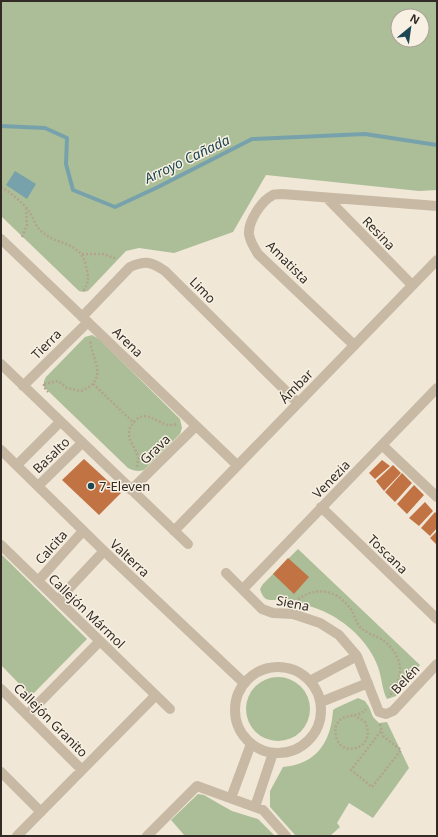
<svg xmlns="http://www.w3.org/2000/svg" width="438" height="837" font-family="'Noto Sans',sans-serif">
<style>
.green{fill:#acbe98;fill-rule:evenodd}
.water{fill:#77a2ab}
.lines{fill:none;stroke-linecap:round;stroke-linejoin:round}
.stream{stroke:#77a2ab;stroke-width:4}
.building{fill:#c27343}
.path{stroke:#b2a38e;stroke-width:2.5;stroke-dasharray:2 2;stroke-linecap:butt}
.minor{stroke:#c7b9a4;stroke-width:10}
.poi-dot{fill:#1d4752;stroke:#f8f1e3;stroke-width:1.5}
.labels{text-anchor:middle;stroke-width:3;stroke-linejoin:round;paint-order:stroke}
.street-label{font-size:13px;fill:#322b25;stroke:#f8f1e3}
.poi-label{font-size:13px;fill:#322b25;stroke:#f8f1e3;text-anchor:start}
.water-label{font-size:14px;font-style:italic;fill:#1d4752;stroke:#f8f1e3}
</style>
<rect width="100%" height="100%" fill="#f0e7d7"/>
<path class="green" d="M1 1H437V190L419 191 266 175 233 232 174 253 139 248 126 251 88 291 83 292 79 291 1 216ZM398 16H422V40H398Z
M92 335 99 339 180 419 182 428 180 434 144 470C138 472 134 471 128 468L44 387V381L46 377 85 337Z
M298 549 420 665 396 696 387 699C382 690 382 678 378 667 369 642 347 622 323 611 311 606 298 602 285 600 279 599 271 601 266 599 263 597 261 593 260 589L263 584Z
M1 554 87 639 31 696 1 665Z
M246 709a32 32 0 1 1 64 0a32 32 0 1 1-64 0Z
M358 698 365 701 369 707 373 717 379 723 387 722 409 768 373 818 349 803 337 823 340 827 330 836H296L270 807V791L283 767C316 764 331 743 333 710L336 708Z
M198 794 204 795 223 806 232 811 258 819 275 836H185L171 820Z"/>
<path class="water" d="M15 171 36 184 27 199 6 185Z"/>
<g class="lines">
<path class="stream" d="M1 126 45 128 67 138 66 164 73 190 115 207 158 187 252 139 365 134 437 145"/>
</g>
<path class="building" d="M84 459 121 493 99 515 62 480Z
M382 460 390 466 375 479 369 473Z
M393 465 401 473 384 491 376 481Z
M402 473 412 483 395 502 385 492Z
M414 485 424 495 407 514 397 504Z
M425 502 433 511 419 526 409 518Z
M435 512 437 514V528L430 536 421 528Z
M437 531V545L430 538Z
M288 558 309 577 294 594 273 574Z"/>
<g class="lines">
<path class="path" d="M1 187C11 193 22 202 29 211 33 217 35 225 40 230 55 246 81 240 86 266 89 279 89 281 83 292
M22 237 27 225 26 209
M82 254H103L117 259
M44 384V387L48 392
M44 384 58 381 67 388 81 391C110 379 92 361 90 340
M93 384 134 423
M137 467C137 464 139 460 138 458 136 445 120 435 136 420 147 410 157 423 168 425 171 425 174 425 177 424
M295 602C313 586 335 588 350 608 354 613 355 621 360 627 366 633 374 635 381 639 394 647 405 665 398 681 396 686 392 692 389 697
M354 715 365 722C378 749 340 759 336 736 335 732 335 728 337 724 343 712 358 719 366 709
M380 724 383 736 401 750 372 787 351 770 381 731"/>
<path class="minor" d="M327 198 412 285
M1 239 237 465
M82 317 130 267C146 260 152 262 165 271L298 403
M354 345 258 254C254 247 250 242 249 234 248 222 261 201 273 195 275 194 279 194 282 194L437 206
M1 364 188 544
M23 386 88 322
M382 445 437 497
M1 450 104 551 244 683
M17 465 60 422
M38 486 82 443
M131 490 196 426
M321 507 437 619
M174 531 437 260
M1 545 170 709
M226 573 262 609 273 613 293 614 320 623 339 635 357 656 379 712 386 714 393 711 437 664
M38 581 83 531
M243 589 437 388
M58 600 104 551
M235 710a43 43 0 1 1 86 0a43 43 0 1 1-86 0Z
M310 681 357 656
M1 689 82 770
M321 702 368 683
M27 715 100 641
M1 772 41 812
M231 798 251 744
M255 807 273 753
M17 836 155 696
M147 836 197 786 263 810 286 836"/>
</g>
<circle class="poi-dot" cx="91" cy="486" r="4"/>
<g class="labels">
<g class="street-label">
<text transform="translate(379 233) rotate(46)" y="5">Resina</text>
<text transform="translate(288 262) rotate(45)" y="5">Amatista</text>
<text transform="translate(203 290) rotate(45)" y="5">Limo</text>
<text transform="translate(128 342) rotate(44)" y="5">Arena</text>
<text transform="translate(46 344) rotate(-45)" y="5">Tierra</text>
<text transform="translate(296 386) rotate(-46)" y="5">Ámbar</text>
<text transform="translate(155 449) rotate(-44)" y="5">Grava</text>
<text transform="translate(51 455) rotate(-44)" y="5">Basalto</text>
<text transform="translate(331 479) rotate(-46)" y="5">Venezia</text>
<text transform="translate(51 547) rotate(-48)" y="5">Calcita</text>
<text transform="translate(388 554) rotate(44)" y="5">Toscana</text>
<text transform="translate(130 558) rotate(43)" y="5">Valterra</text>
<text transform="translate(293 603) rotate(11)" y="5">Siena</text>
<text transform="translate(87 611) rotate(44)" y="5">Callejón Mármol</text>
<text transform="translate(405 679) rotate(-47)" y="5">Belén</text>
<text transform="translate(51 720) rotate(45)" y="5">Callejón Granito</text>
</g>
<g class="poi-label">
<text x="99" y="491">7-Eleven</text>
</g>
<g class="water-label">
<text transform="translate(187 159) rotate(-26)" y="5">Arroyo Cañada</text>
</g>
</g>
<rect width="438" height="837" fill="none" stroke="#322b25" stroke-width="4"/>
<g transform="translate(410 28) rotate(29)"><circle r="19" fill="#f8f1e3" stroke="#a9a297"/>
<path d="M0-3L7 15L0 10L-7 15Z" fill="#1d4752"/>
<text y="-6" font-size="11" font-weight="bold" text-anchor="middle" fill="#322b25">N</text>
</g>
</svg>
